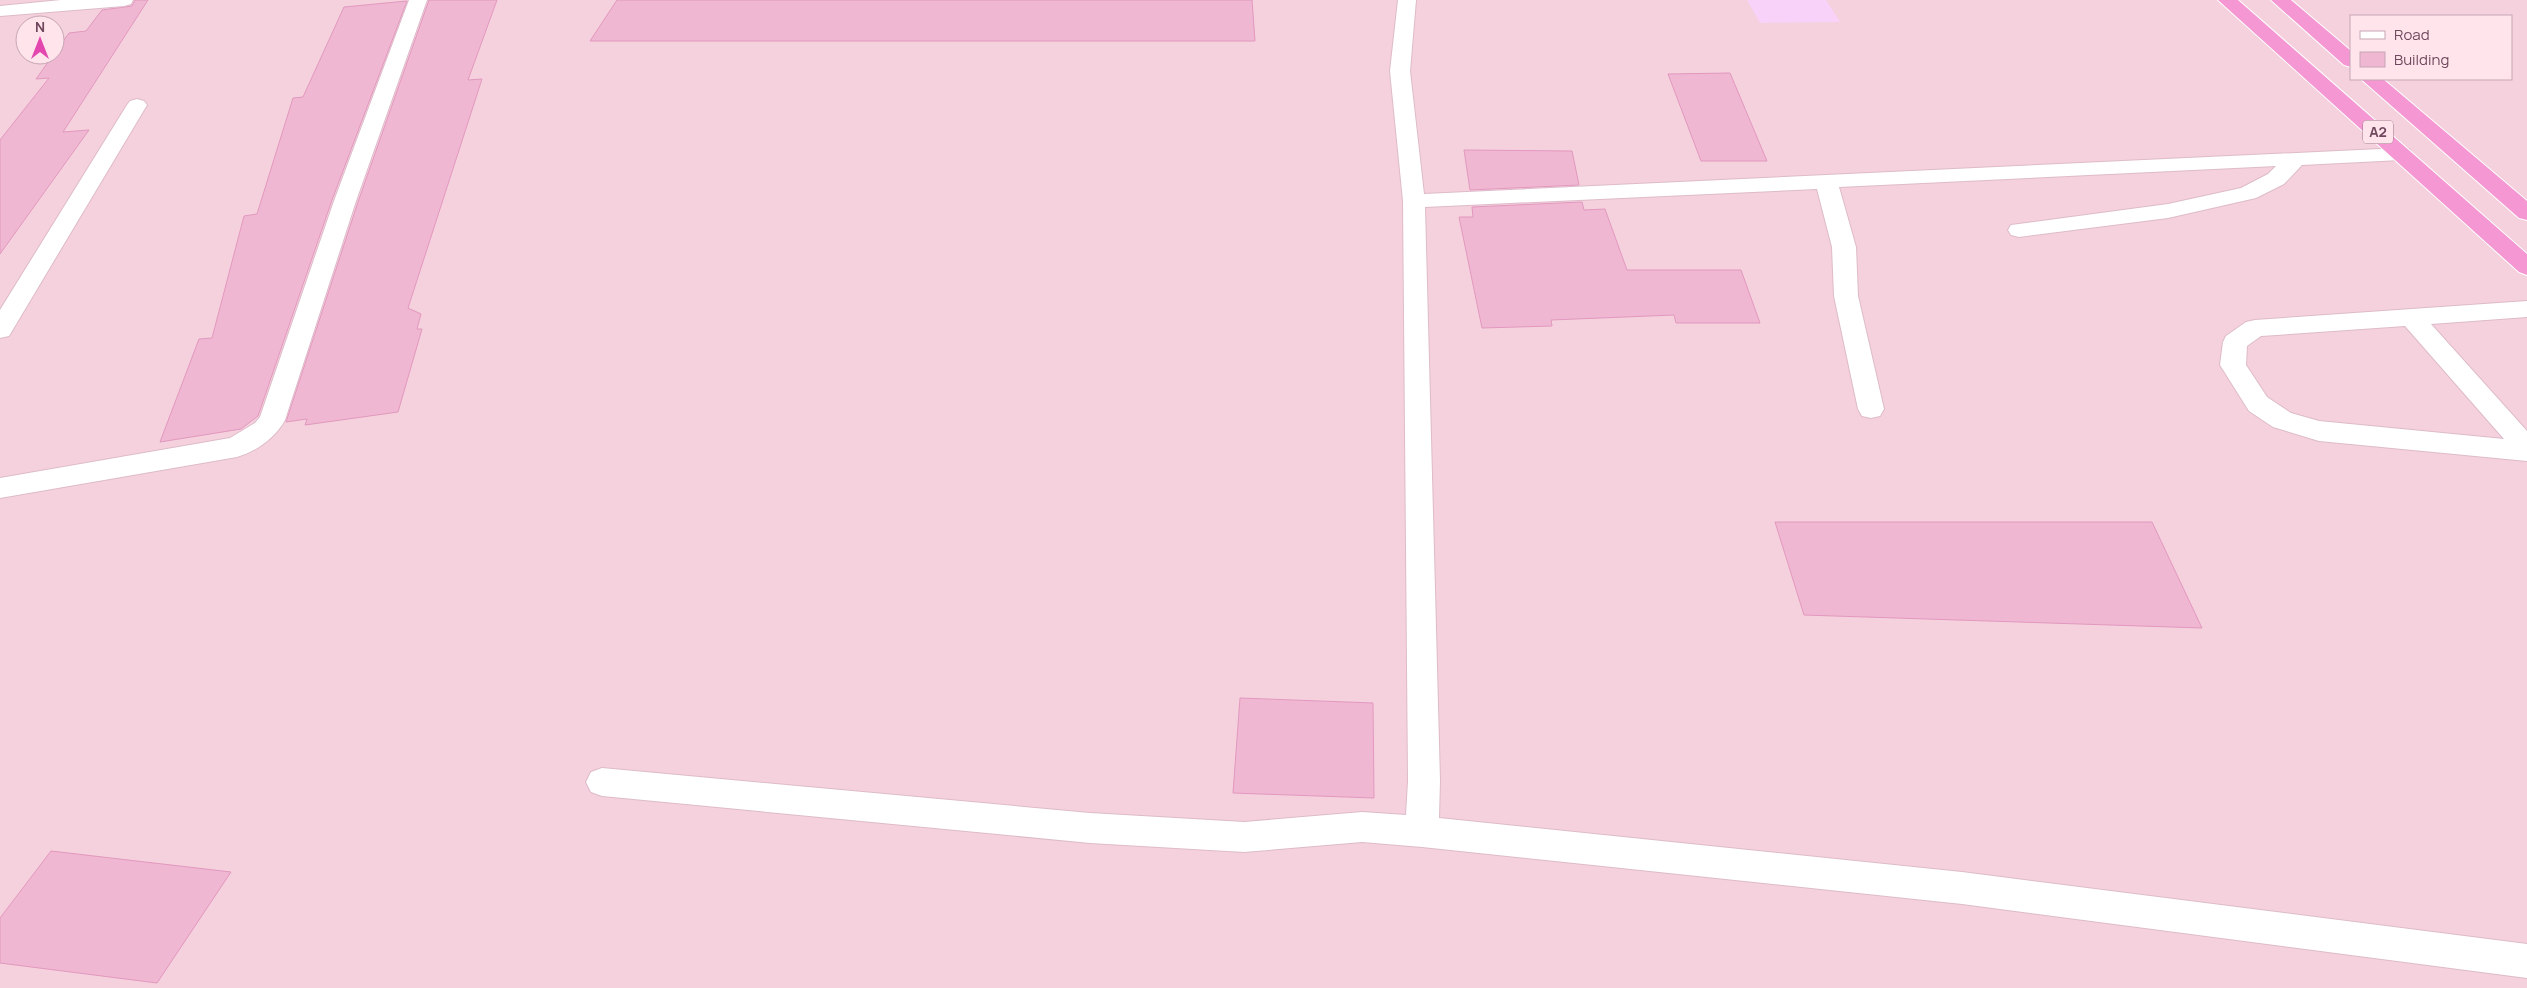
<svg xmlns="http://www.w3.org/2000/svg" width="2527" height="988" font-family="Manrope,sans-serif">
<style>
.residential{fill:#f4d1dc;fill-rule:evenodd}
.medical{fill:#f8d2f9}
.building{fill:#f0b7d3;stroke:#e298be}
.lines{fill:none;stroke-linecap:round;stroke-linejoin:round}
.minor-casing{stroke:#debbca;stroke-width:2}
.highway-casing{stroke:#fff;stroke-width:2}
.minor{fill:#fff;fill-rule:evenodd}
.highway{fill:#f497d2;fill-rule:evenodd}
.labels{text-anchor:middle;stroke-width:5;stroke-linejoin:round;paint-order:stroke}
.shield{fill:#ffe4ec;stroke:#9b7788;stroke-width:1}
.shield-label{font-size:14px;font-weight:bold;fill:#70485d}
</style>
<rect width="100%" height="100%" fill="#fbdfe7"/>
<path class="residential" d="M0 0H2527V988H0ZM2351 16H2511V79H2351ZM25 25H55V55H25Z"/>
<path class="medical" d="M1747 0H1826L1840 22 1760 23Z"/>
<path class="building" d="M135 0H148L63 132 89 130 0 254V140L49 78 36 79 69 33 86 31 102 10 132 6Z
M429 0H497L468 80 482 79 408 308 421 314 417 329H422L398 412 305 425 307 419 286 422 358 202Z
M617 0H1252L1255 41H590Z
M407 1 332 200 258 416 241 429 160 442 199 339 212 338 244 216 257 214 293 98 303 97 344 7Z
M1730 73 1767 161H1701L1668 74Z
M1464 150 1572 151 1579 185 1470 190Z
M1582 202 1584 210 1605 209 1627 270H1741L1760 323H1676L1674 315 1551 320 1552 326 1482 328 1459 217H1473L1472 207Z
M1775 522H2152L2202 628 1804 615Z
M1240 698 1373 703 1374 798 1233 793Z
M51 851 231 872 157 983 0 963V918Z"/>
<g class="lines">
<defs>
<path id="minor" d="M61 0H133L131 4 124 6 0 16V6Z
M409 0H427L356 201 285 420C275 438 257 451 237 457L0 498V478L230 438 255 423 260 417 334 201Z
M1398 0H1416L1410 71 1424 194 2401 148 2409 149 2412 154 2409 159 2401 160 2302 165 2284 184 2256 198 2168 218 2019 237 2011 235 2008 230 2011 225 2168 204 2241 188 2268 174 2276 166 1839 187 1856 247 1858 296 1884 409 1880 416 1871 418 1862 416 1858 409 1834 296 1832 247 1817 189 1425 207 1440 781 1439 818 1962 872 2527 944V978L1962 904 1422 847 1362 842 1244 852 1090 843 602 796 591 792 586 782 591 772 602 768 1090 813 1244 822 1362 812 1406 815 1408 781 1403 201 1390 71Z
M137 99 144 101 147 105 9 336 0 338V310L127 105 130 101Z
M2527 301V317L2431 324 2527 431V461L2319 441 2273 427 2249 411 2220 365 2223 342 2226 336 2246 322 2255 320ZM2405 326 2504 439 2319 421 2291 413 2267 397 2246 365 2247 346 2261 336Z"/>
<path id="highway" d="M2218 0H2238L2527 254V275L2519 272Z
M2271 0H2291L2351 51V67L2344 65Z
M2361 79H2383L2527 201V220L2519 218Z"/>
</defs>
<use href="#minor" class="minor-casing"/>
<use href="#highway" class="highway-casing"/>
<use href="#minor" class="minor"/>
<use href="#highway" class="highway"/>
</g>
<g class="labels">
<rect class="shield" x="2363" y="120.5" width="30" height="23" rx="4"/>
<g class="shield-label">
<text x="2378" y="137">A2</text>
</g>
</g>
<rect x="2350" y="15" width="162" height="65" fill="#ffe4ec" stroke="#c6a6b3"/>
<rect x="2360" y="31" width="25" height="8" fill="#ffffff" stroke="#c6a6b3"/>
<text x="2394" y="40" font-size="15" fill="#70485d">Road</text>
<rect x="2360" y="52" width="25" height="15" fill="#f0b7d3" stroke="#c6a6b3"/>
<text x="2394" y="65" font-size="15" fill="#70485d">Building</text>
<g transform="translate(40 40)"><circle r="24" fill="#ffe4ec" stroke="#c6a6b3"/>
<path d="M0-4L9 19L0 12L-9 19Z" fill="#e346af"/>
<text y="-8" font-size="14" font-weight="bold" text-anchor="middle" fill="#70485d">N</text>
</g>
</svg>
